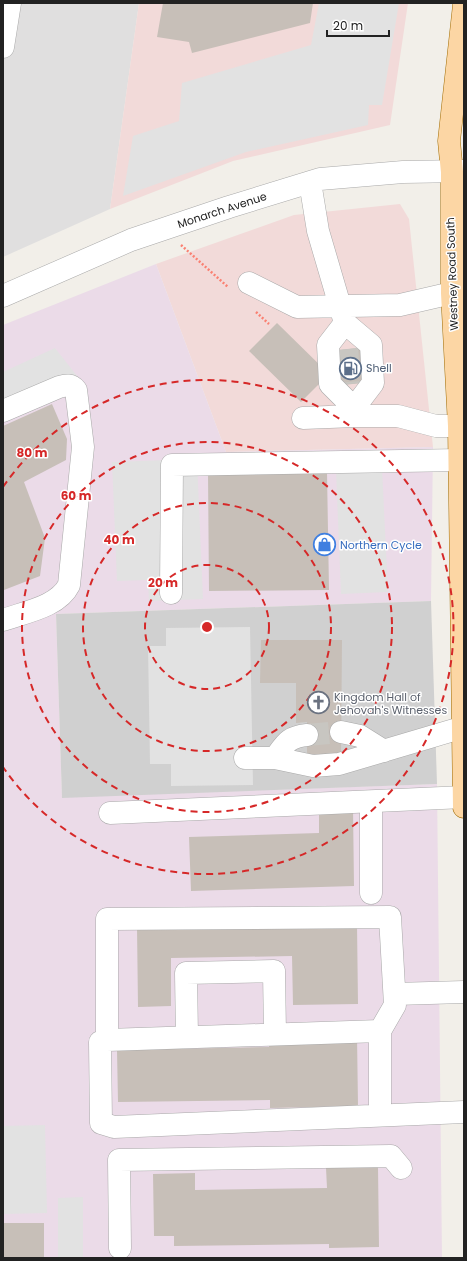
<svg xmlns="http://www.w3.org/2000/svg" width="467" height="1261" font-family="Poppins,sans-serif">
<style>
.residential{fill:#e0dfdf}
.commercial{fill:#f2dad9}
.industrial{fill:#ebdbe8}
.religious{fill:#d0d0d0}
.parking{fill:#e2e2e2}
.building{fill:#c7bfb8}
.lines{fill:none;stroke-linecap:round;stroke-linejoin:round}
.minor-tunnel{stroke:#c8c6c1;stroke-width:22;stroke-dasharray:22 11;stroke-linecap:butt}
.minor-casing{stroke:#a9a9a9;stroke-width:23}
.major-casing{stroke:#a06b00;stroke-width:23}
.path{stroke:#fa8072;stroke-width:2.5;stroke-dasharray:2 2;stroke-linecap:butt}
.minor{stroke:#fff;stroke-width:22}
.major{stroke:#fcd6a4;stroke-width:22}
.ring{fill:none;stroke:#d62828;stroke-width:2;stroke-dasharray:7 5}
.labels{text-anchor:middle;stroke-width:3;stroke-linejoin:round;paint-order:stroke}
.street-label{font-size:11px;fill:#222;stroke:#fff}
.service-label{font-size:11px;fill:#4e5e75;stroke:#fff;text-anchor:start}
.shop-label{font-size:11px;fill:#366cbe;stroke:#fff;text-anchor:start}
.worship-label{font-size:11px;fill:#5b616d;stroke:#fff;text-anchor:start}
.centre{fill:#d62828;stroke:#fff;stroke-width:2}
.ring-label{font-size:12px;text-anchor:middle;font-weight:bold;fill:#d62828;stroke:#fff;stroke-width:3;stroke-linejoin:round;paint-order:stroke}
</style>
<rect width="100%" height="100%" fill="#f2efe9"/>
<path class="residential" d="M3 3H139L110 209 3 257Z"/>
<path class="commercial" d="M139 3H408L390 125 233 161 110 209Z
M400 204 409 219 433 447 226 452 156 264 294 215Z"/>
<path class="industrial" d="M156 264 226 452 433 447 431 601 56 614 62 797 437 784 442 1258H3V325Z"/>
<path class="religious" d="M431 601 437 784 62 798 56 614Z"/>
<path class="parking" d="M319 3H399L382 105H369L368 125 246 152 123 196 133 136 179 121 182 83 311 45Z
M55 348 85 386 3 421V372Z
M197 459 203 599 149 601 148 580 117 581 112 462Z
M382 468 388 592 341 594 336 470Z
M250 627 253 785 171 786V764H150L148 646H166V628Z
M45 1125 47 1213 3 1214V1126Z
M83 1197V1258H58V1198Z"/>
<path class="building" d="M163 3H313L310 23 192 53 189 42 157 37Z
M277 323 329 374 301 402 249 351Z
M366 347 370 382 335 386 332 351Z
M52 404 67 439 66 460 24 482 45 538 40 576 4 590 3 586V426Z
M327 472 329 590 209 591 208 473Z
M261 640H342L341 756H307V722L296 723V683H260Z
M353 808 354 886 191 891 189 837 319 833V810Z
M357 924 358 1004 293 1005 292 956 171 958V1006L138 1007 137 927Z
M357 1036 358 1106 270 1108V1100L118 1102 117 1050 269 1047V1037Z
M378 1167 379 1247 329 1248V1244L174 1246V1236H154L153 1174 195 1173V1190L327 1188 326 1168Z
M3 1223H44V1258H3Z"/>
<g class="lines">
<path class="minor-tunnel" d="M347 349 350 384
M307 735 341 732"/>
<defs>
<path id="minor" d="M3 47 10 3
M310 182 318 231 345 323 371 345 373 383 354 408 355 416
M249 283 297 307 400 305 452 293
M3 296 131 240 229 207 320 179 403 172 464 171
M345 323 328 345 330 384 354 408
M3 411 59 387C66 385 71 384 76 390L83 447 69 585C58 607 25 612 3 620
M303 418 355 416H398L436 426H459
M171 593 172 465 460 460
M341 732 360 736 384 751
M245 758H275L313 766 339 764 464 727
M275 758C286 743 288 737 307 735
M110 813 464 797
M371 893V802
M395 994 464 992
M380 1031V1115
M187 1037 186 973 274 971 275 1034
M107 1040V919L390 917 395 1005 380 1031 107 1040 100 1042 101 1123 114 1127 464 1112
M120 1248 119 1160 391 1156 401 1168"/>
<path id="major" d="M464 5 449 141 452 172V293L459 426 464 807"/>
</defs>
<use href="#minor" class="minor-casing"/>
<use href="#major" class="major-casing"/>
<path class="path" d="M181 245 228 287
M256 312 269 324"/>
<use href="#minor" class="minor"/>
<use href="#major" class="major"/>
</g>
<g class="ring">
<circle cx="207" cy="627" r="62"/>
<circle cx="207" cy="627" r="124"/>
<circle cx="207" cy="627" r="185"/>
<path d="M3 487A247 247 0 1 1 3 767"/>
</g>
<defs>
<symbol id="fuel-ring" viewBox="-11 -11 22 22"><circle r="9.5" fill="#fff" stroke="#5c6f8a" stroke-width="1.5"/><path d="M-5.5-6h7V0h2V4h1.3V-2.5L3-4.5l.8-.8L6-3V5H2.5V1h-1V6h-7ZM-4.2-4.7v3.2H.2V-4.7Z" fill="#5c6f8a"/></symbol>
<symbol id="shop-ring" viewBox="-11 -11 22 22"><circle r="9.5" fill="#fff" stroke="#3f7fe0" stroke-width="1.5"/><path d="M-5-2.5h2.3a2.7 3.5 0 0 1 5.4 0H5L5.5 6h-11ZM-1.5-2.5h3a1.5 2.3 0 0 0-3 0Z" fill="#3f7fe0"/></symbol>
<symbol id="church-ring" viewBox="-11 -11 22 22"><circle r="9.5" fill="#fff" stroke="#6b7280" stroke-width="1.5"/><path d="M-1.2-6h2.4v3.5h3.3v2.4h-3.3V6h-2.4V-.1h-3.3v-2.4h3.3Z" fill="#6b7280"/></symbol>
</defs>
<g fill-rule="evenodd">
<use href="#fuel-ring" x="338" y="356" width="25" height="25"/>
<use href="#shop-ring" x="312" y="532" width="25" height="25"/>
<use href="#church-ring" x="306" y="690" width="25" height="25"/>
</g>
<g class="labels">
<g class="street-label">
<text transform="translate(222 210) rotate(-18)" y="4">Monarch Avenue</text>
<text transform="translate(452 274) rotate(-92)" y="4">Westney Road South</text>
</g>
<g class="service-label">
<text x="366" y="372">Shell</text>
</g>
<g class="shop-label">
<text x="340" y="549">Northern Cycle</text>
</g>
<g class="worship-label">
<text x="334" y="701">Kingdom Hall of<tspan x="334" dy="13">Jehovah's Witnesses</tspan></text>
</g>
</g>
<circle cx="207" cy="627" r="6" class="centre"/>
<g class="ring-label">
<text x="32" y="457">80 m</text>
<text x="76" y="500">60 m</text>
<text x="119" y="544">40 m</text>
<text x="163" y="587">20 m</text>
</g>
<rect width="467" height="1261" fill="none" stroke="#222222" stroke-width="8"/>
<path d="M327 30v6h62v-6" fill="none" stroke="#222222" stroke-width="2"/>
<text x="333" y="30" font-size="12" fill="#222222" stroke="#ffffff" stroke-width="3" paint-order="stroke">20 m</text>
</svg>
